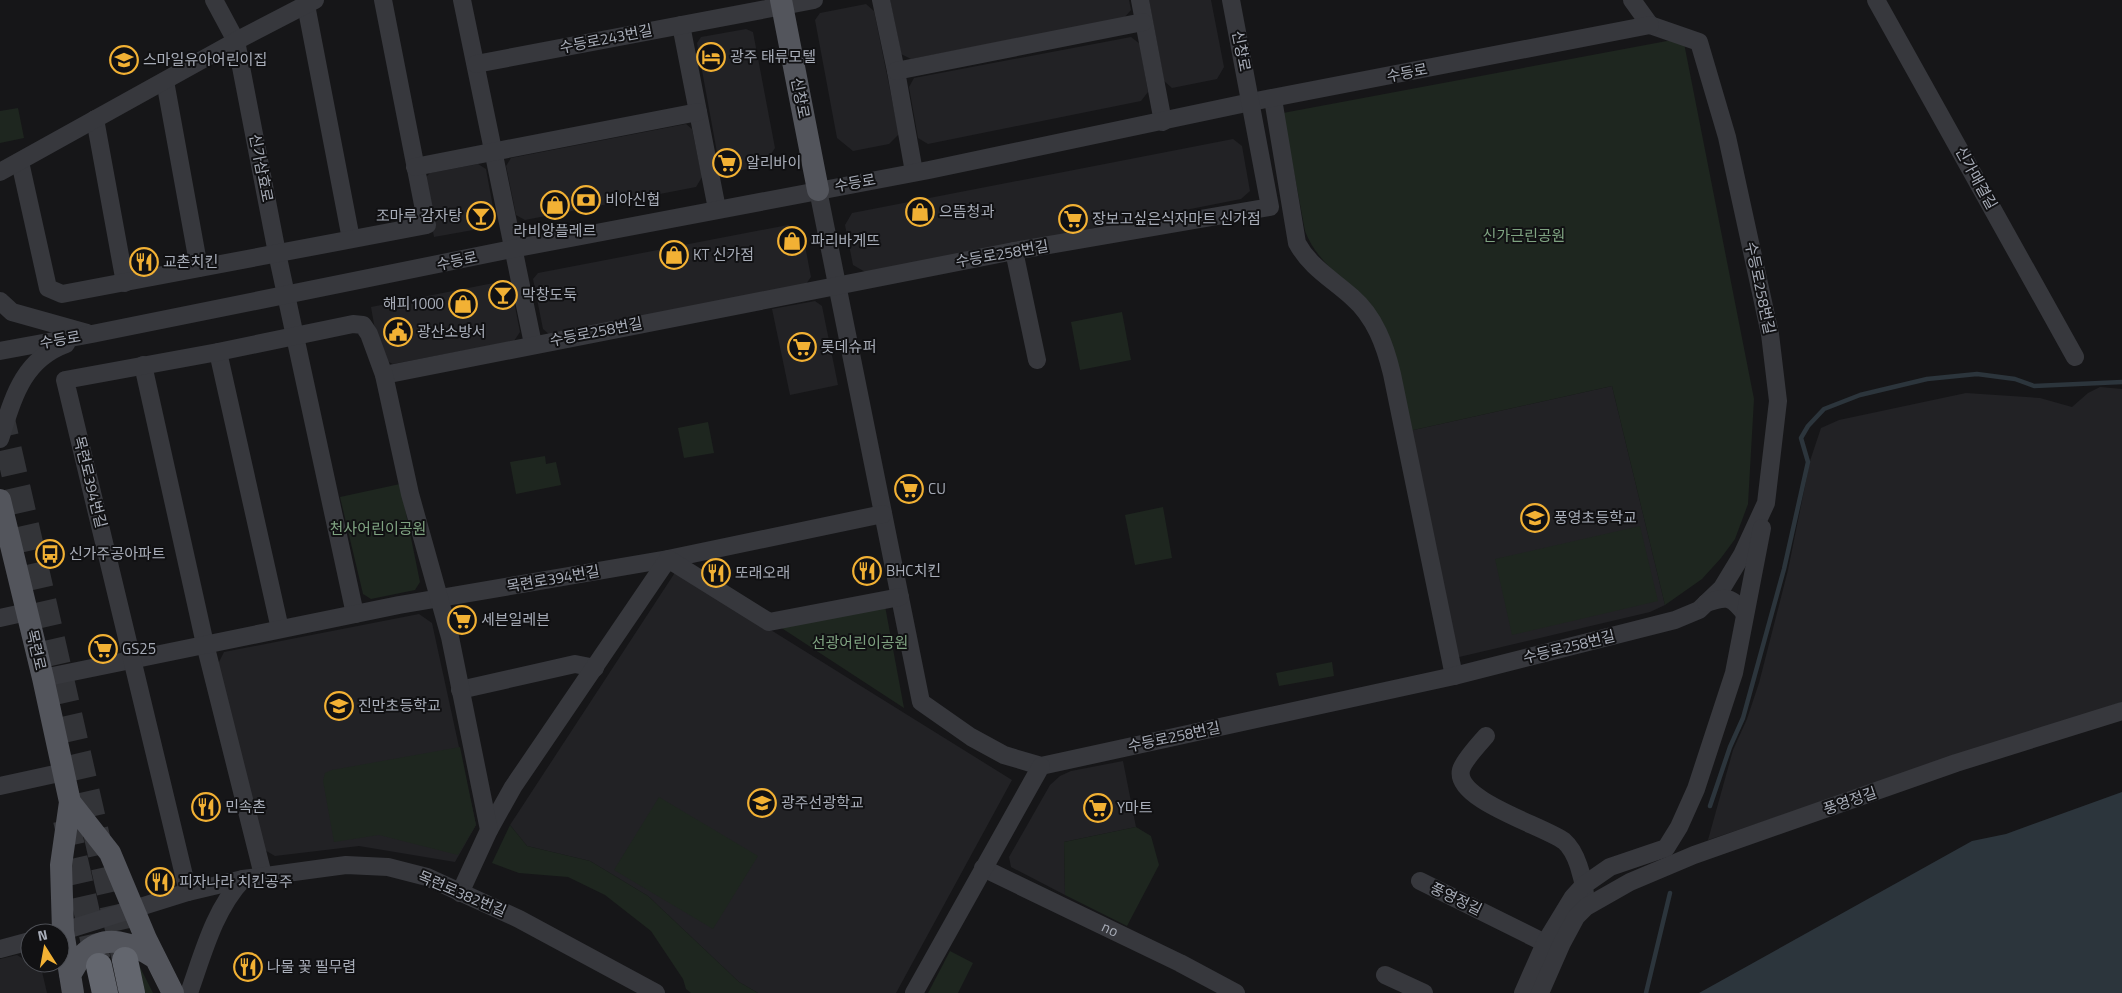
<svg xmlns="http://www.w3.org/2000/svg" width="2122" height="993" font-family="'Titillium Web','Noto Sans KR',sans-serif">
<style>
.built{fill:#222225}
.green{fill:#1e261f}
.water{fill:#2c353c}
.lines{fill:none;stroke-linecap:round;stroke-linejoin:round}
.stream{stroke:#2c353c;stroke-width:4.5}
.highway-tunnel{stroke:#333438;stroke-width:26;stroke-dasharray:26 13;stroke-linecap:butt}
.minor{stroke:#37383d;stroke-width:18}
.major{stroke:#53555c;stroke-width:22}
.highway{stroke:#63666e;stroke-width:26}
.labels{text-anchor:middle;stroke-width:4;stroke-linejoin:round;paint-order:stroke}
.street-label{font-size:15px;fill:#a8adb8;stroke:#111113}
.poi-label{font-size:15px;fill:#a8adb8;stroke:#111113;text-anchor:start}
.park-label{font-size:15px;fill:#7fa381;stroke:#111113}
</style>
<rect width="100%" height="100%" fill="#161618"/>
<path class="built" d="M890 0H1129L1131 10 1124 18 911 59 901 54Z
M1149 0H1211L1224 67 1217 79 1172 88 1164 81Z
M866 4 874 11 899 134 889 144 853 151 837 138 815 20 820 13Z
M746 29 753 32 775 148 763 166 727 173 720 169 697 43 701 37Z
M1131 37 1140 44 1148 92 1141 101 928 144 918 138 909 87 914 78Z
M686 124 692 129 702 177 696 187 525 220 516 215 506 166 511 158Z
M1233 139 1242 146 1250 191 1241 199 867 273 853 265 845 225 852 213Z
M478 164 486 169 495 218 490 227 434 237 423 180 430 173Z
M788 225 803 235 811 277 806 284 550 335 543 329 533 279 538 273Z
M504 281 511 286 520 332 514 341 393 364 380 358 371 307Z
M815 301 822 306 838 385 790 395 772 309Z
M1612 386 1665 605 1650 612 1455 658 1409 431Z
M2100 387 2122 389V702L1708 840 1733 750 1747 719 1759 683 1788 570 1810 461 1821 428 1839 420 1966 393 2040 398 2072 407 2088 393Z
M676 571 1012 780 896 993H758L739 982 648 896 590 861 527 846 510 825Z
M419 614 432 623 476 825 455 862 359 846 275 856 263 849 218 664 224 652Z
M1123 761 1136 827 1064 842 1065 895 1011 867 1009 857 1050 785 1060 776 1071 771Z
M17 955 30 963 41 967 47 993H0V959Z"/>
<path class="green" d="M1683 38 1754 399 1748 504 1735 539 1721 558 1702 579 1665 605 1612 386 1409 431C1401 391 1399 345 1374 311 1352 283 1318 266 1305 231L1283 113Z
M18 108 24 138 0 143V111Z
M1122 312 1131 360 1080 370 1071 322Z
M708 422 714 453 684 458 678 428Z
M545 456 546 464 556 462 561 485 516 494 510 462Z
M400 484 420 582 415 590 371 599 363 594 340 497Z
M1163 507 1172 558 1135 565 1125 515Z
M1640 526 1658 601 1512 635 1495 559Z
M885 606 904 708 780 627Z
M1332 662 1334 676 1279 686 1276 673Z
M460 747 476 825 458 855 379 835 334 842 323 781 325 773 332 770Z
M659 797 758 856 713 929 614 870Z
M510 825 527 846 590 861 648 896 739 982 758 993H691L686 989 683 979 651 931 605 895 568 877 519 873 492 863Z
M1136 827 1151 836 1159 865 1127 926 1065 895 1064 842Z
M950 951 973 963 958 993H928Z
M139 965 153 993H145Z"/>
<path class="water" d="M2122 792V993H1699L1972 841 2006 834Z"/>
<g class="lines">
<path class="stream" d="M1710 806 1730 747 1743 718 1784 569 1808 462 1801 438 1808 426 1824 409 1860 395 1927 379 1977 374 2015 379 2034 386 2122 382
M1646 993 1670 893"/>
<path class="highway-tunnel" d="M0 411 125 960
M66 820 99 966"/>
<g class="minor">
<path d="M214 0 236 41 277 253 355 614"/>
<path d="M462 0 533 344"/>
<path d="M881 0 896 71 914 172"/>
<path d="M1140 0 1163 122"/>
<path d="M1632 0 1650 25"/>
<path d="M1876 0 2075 357"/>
<path d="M306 5 351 239"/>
<path d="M681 25 717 209"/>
<path d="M476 64 814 0"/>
<path d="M896 71 1143 22"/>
<path d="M165 81 199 268"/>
<path d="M1273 99 1297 243C1310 267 1332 279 1352 297 1375 317 1385 345 1392 374L1454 676"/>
<path d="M95 119 125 283"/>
<path d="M20 162 48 288 62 294 427 225 383 0"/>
<path d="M415 167 698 112"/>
<path d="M0 172 236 41 315 0"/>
<path d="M818 190 921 702 971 737 1004 755 1041 766 1454 676 1675 620 1699 610 1722 588 1742 555 1766 503 1778 401 1770 334 1727 137 1699 42 1650 25"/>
<path d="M1014 251 1037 360"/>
<path d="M0 301 12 312 87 333"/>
<path d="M0 351 92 334 512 249 929 170 1251 102 1650 25"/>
<path d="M218 352 280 629"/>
<path d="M143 365 205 644 263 875"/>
<path d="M384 375 1014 251 1270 207 1231 0"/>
<path d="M0 439C13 399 22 360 66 344"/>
<path d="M1706 603C1727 596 1731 596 1745 614"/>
<path d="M0 618 27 612"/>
<path d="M43 678 399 605 668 559 883 514"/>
<path d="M460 690 575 664 595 668"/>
<path d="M1486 736C1480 743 1463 761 1461 770 1454 800 1544 826 1564 841 1577 852 1583 878 1585 894"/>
<path d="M0 786 64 772"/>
<path d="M489 830 513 787 668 559 769 622 900 597"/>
<path id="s1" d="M983 868 1180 963 1236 993"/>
<path d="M1420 881 1545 943"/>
<path d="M188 892 65 380 218 352 353 324 363 325 369 334 384 375 410 494 450 637 489 830 460 893"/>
<path d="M57 933 188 892 243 879 346 865 388 867 427 877 519 919 656 993"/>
<path d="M0 949 30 941"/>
<path d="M1385 975 1424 993"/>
<path d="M189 993C203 954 214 910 243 879"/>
<path d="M914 993 1041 766"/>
<path d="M1523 993 1545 943 1573 897 1584 885 1610 867 1666 848 1679 827 1696 789 1734 673 1762 528"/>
<path d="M1540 993 1562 943 1576 917 1586 907 1630 882 1694 855 1956 763 2122 711"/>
</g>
<path class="major" d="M781 0 818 190
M0 500 43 678 70 802 61 865 63 931 73 993
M70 802 110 853 146 939 173 993
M70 975C74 969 78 960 83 955 105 931 133 944 155 958"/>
<path class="highway" d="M125 960 132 993
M99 966 105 993"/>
</g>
<defs>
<symbol id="hotel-ring" viewBox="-11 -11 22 22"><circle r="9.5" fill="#111113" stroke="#f2b134" stroke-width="1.5"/><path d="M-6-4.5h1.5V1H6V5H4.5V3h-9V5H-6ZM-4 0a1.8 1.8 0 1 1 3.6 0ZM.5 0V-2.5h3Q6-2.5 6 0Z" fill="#f2b134"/></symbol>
<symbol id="school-ring" viewBox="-11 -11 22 22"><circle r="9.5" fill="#111113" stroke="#f2b134" stroke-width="1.5"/><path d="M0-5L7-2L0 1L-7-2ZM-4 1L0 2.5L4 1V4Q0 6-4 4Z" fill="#f2b134"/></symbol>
<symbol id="supermarket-ring" viewBox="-11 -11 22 22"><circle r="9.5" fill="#111113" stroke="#f2b134" stroke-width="1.5"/><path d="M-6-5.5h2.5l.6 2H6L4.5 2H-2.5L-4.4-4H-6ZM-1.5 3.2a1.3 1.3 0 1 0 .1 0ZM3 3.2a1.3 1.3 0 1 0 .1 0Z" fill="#f2b134"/></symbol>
<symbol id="bank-ring" viewBox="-11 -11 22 22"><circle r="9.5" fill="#111113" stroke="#f2b134" stroke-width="1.5"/><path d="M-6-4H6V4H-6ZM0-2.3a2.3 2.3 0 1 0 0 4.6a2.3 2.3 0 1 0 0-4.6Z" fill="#f2b134"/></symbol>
<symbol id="shop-ring" viewBox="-11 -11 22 22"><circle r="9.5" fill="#111113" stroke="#f2b134" stroke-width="1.5"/><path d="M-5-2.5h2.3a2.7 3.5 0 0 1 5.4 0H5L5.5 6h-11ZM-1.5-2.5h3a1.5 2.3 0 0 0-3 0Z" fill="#f2b134"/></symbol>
<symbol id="bar-ring" viewBox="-11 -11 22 22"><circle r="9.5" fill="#111113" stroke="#f2b134" stroke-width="1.5"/><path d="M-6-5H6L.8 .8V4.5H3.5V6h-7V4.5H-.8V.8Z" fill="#f2b134"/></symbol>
<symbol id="restaurant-ring" viewBox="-11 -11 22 22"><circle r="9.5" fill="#111113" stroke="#f2b134" stroke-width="1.5"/><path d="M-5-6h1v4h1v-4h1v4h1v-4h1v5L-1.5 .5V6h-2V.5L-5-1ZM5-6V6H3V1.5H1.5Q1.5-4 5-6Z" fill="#f2b134"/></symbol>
<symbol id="civic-ring" viewBox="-11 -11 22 22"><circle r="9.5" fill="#111113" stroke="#f2b134" stroke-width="1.5"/><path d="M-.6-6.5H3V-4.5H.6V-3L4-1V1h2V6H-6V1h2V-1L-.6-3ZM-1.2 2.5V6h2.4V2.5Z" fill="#f2b134"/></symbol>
<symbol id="bus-ring" viewBox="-11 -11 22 22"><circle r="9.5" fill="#111113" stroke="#f2b134" stroke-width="1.5"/><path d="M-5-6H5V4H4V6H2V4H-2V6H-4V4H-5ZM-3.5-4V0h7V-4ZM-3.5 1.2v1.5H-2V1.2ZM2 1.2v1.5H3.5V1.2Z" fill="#f2b134"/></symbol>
</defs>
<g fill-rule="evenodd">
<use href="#hotel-ring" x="695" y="41" width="32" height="32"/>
<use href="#school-ring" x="108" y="44" width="32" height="32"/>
<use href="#supermarket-ring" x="711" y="147" width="32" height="32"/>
<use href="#bank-ring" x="570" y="184" width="32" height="32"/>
<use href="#shop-ring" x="539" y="189" width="32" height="32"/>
<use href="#shop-ring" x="904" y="196" width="32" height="32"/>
<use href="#bar-ring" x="465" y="200" width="32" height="32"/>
<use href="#supermarket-ring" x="1057" y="203" width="32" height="32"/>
<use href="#shop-ring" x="776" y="225" width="32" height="32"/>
<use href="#shop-ring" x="658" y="239" width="32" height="32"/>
<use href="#restaurant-ring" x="128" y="246" width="32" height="32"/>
<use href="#bar-ring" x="487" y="279" width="32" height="32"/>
<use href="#shop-ring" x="447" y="288" width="32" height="32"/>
<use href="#civic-ring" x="382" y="316" width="32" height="32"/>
<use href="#supermarket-ring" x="786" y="331" width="32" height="32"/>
<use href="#supermarket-ring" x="893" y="473" width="32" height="32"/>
<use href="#school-ring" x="1519" y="502" width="32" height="32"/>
<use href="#bus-ring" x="34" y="538" width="32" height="32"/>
<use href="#restaurant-ring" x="851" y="555" width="32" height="32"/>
<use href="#restaurant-ring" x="700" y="557" width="32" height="32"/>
<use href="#supermarket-ring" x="446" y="604" width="32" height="32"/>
<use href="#supermarket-ring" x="87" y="633" width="32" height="32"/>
<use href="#school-ring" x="323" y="690" width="32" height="32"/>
<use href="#school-ring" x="746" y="787" width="32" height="32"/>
<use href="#restaurant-ring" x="190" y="791" width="32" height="32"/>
<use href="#supermarket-ring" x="1082" y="792" width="32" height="32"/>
<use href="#restaurant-ring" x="144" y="866" width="32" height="32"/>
<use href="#restaurant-ring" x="232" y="951" width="32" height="32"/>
</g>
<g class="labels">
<g class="street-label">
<text transform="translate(606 39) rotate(-11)" y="5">수등로243번길</text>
<text transform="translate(1241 51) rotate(79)" y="5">신창로</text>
<text transform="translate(1407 73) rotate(-11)" y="5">수등로</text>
<text transform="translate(800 98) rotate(79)" y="5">신창로</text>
<text transform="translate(261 168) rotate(79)" y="5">신가삼효로</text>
<text transform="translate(1976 178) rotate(61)" y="5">신가매결길</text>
<text transform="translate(855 183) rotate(-10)" y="5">수등로</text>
<text transform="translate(1002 254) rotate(-10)" y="5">수등로258번길</text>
<text transform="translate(457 261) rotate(-12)" y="5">수등로</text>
<text transform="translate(1760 288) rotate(78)" y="5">수등로258번길</text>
<text transform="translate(596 332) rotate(-11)" y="5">수등로258번길</text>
<text transform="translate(60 340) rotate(-10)" y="5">수등로</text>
<text transform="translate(90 482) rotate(76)" y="5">목련로394번길</text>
<text transform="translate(553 579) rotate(-10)" y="5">목련로394번길</text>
<text transform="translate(1569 647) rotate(-14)" y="5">수등로258번길</text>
<text transform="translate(36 650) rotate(77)" y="5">목련로</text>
<text transform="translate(1174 737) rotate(-12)" y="5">수등로258번길</text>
<text transform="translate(1850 801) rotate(-19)" y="5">풍영정길</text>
<text transform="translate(462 894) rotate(23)" y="5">목련로382번길</text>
<text transform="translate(1456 899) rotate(26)" y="5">풍영정길</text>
<text dy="5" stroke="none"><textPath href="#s1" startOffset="141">no</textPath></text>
</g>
<g class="poi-label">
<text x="730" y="62">광주 태류모텔</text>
<text x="143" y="65">스마일유아어린이집</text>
<text x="746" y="168">알리바이</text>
<text x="605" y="205">비아신협</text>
<text x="939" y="217">으뜸청과</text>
<text x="462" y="221" text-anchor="end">조마루 감자탕</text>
<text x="1092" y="224">장보고싶은식자마트 신가점</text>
<text x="555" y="236" text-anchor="middle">라비앙플레르</text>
<text x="811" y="246">파리바게뜨</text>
<text x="693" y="260">KT 신가점</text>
<text x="163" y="267">교촌치킨</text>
<text x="522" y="300">막창도둑</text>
<text x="444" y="309" text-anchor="end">해피1000</text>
<text x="417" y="337">광산소방서</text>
<text x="821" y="352">롯데슈퍼</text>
<text x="928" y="494">CU</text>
<text x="1554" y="523">풍영초등학교</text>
<text x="69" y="559">신가주공아파트</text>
<text x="886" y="576">BHC치킨</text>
<text x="735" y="578">또래오래</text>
<text x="481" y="625">세븐일레븐</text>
<text x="122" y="654">GS25</text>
<text x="358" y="711">진만초등학교</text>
<text x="781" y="808">광주선광학교</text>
<text x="225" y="812">민속촌</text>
<text x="1117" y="813">Y마트</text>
<text x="179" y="887">피자나라 치킨공주</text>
<text x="267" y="972">나물 꽃 필무렵</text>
</g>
<g class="park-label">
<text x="1524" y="241">신가근린공원</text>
<text x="378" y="534">천사어린이공원</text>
<text x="860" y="648">선광어린이공원</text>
</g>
</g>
<g transform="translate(45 948) rotate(349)"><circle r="24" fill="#111113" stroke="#4d4f55"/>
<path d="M0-4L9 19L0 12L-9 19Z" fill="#f2b134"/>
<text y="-8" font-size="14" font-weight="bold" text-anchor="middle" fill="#a8adb8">N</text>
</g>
</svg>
